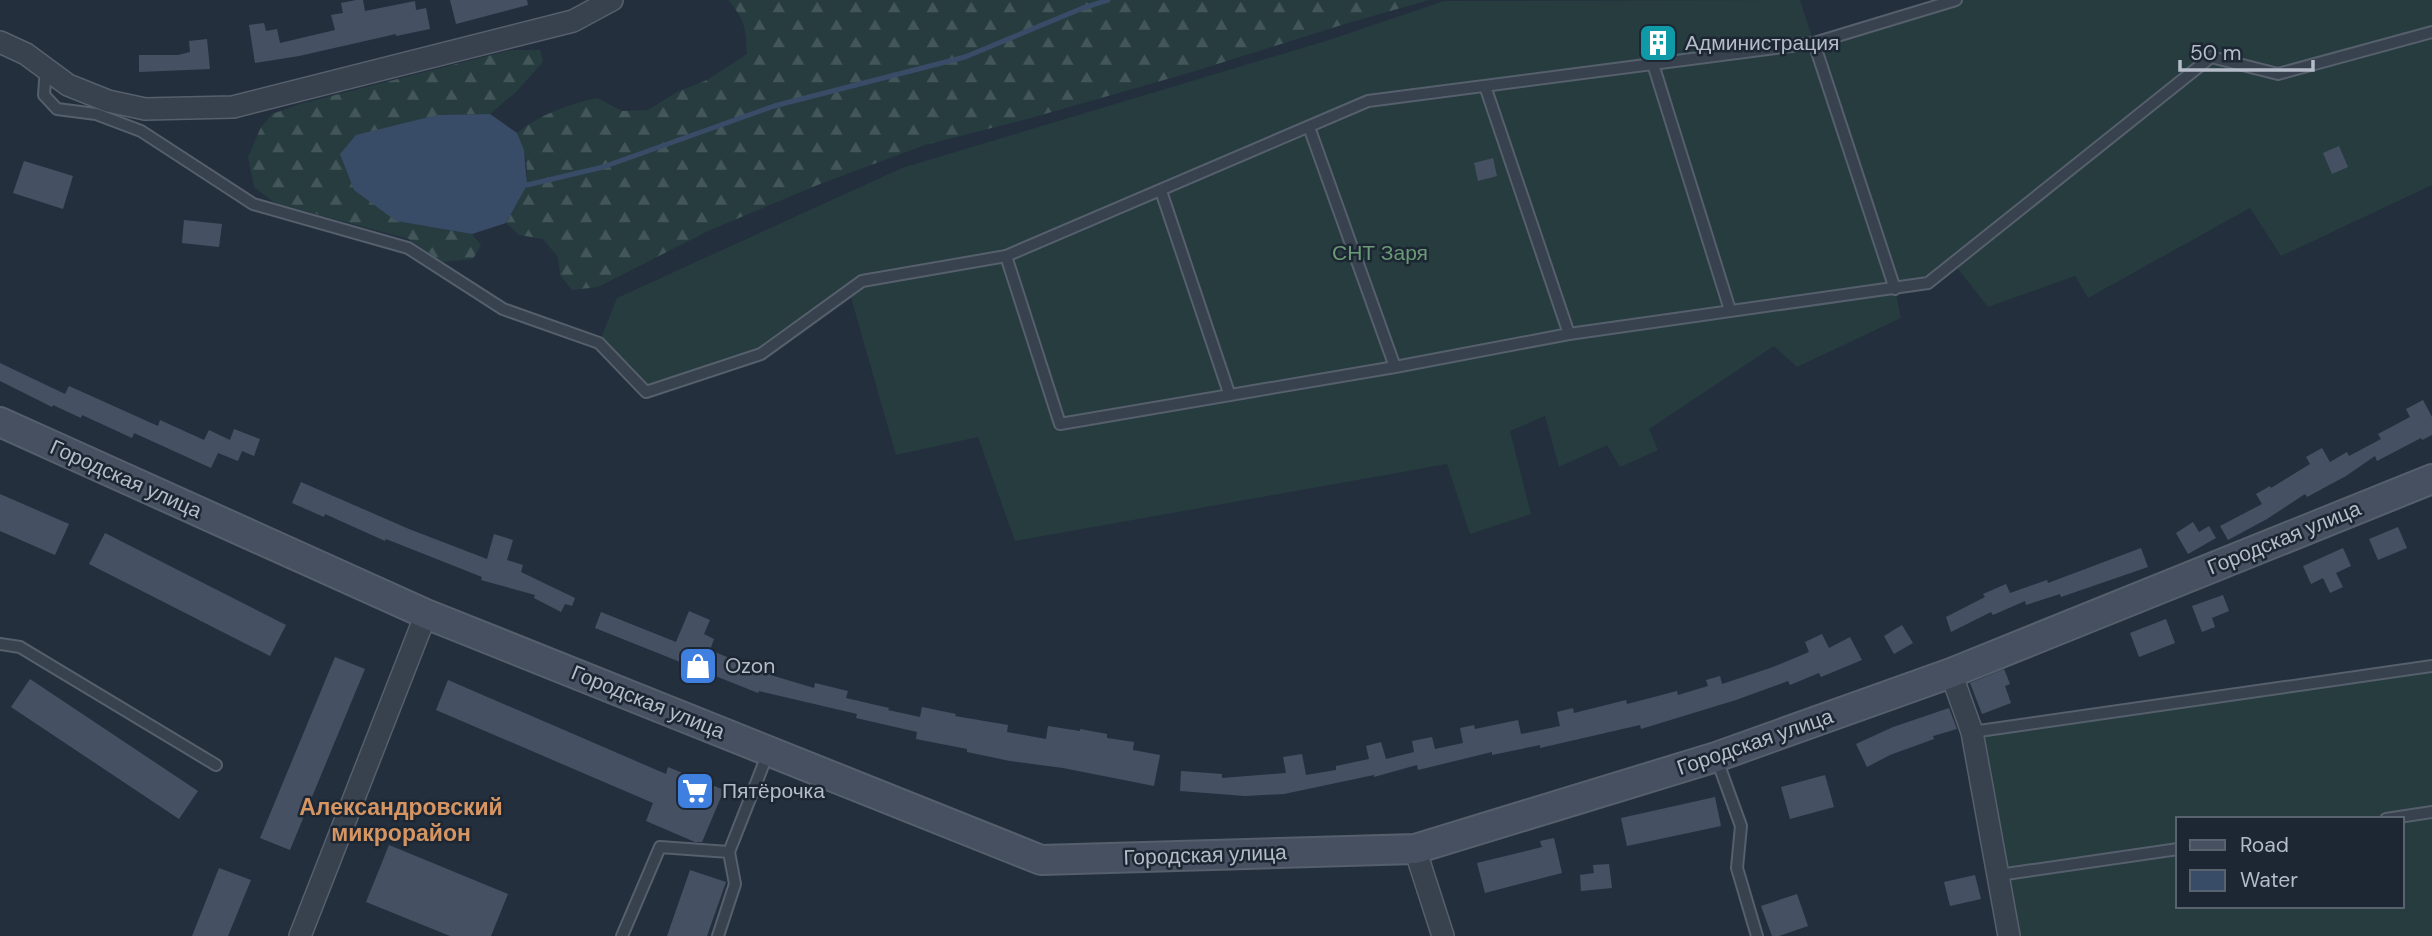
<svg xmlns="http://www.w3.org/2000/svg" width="2432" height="936" font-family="'DM Sans',sans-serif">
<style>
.forest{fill:url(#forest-firs)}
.garden{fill:#263c3f;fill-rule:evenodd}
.water{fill:#394c67}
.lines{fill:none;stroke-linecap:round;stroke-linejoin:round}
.stream{stroke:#394c67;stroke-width:5}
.building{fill:#455162}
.lane-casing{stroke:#565f6c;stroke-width:14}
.street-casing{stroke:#565f6c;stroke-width:24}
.secondary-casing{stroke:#565f6c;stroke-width:32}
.lane{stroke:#38414e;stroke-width:10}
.street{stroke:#38414e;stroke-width:21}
.secondary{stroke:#465061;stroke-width:28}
.labels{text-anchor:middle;stroke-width:5;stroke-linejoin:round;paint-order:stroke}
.poi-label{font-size:21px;fill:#b4bcc9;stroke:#1d2633;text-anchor:start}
.park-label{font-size:21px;fill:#6b9a76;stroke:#1d2633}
.street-label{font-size:21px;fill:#b4bcc9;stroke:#1d2633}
.neighbourhood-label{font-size:23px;font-weight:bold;fill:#d59563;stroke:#1d2633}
</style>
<defs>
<pattern id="forest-firs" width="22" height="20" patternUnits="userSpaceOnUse" patternTransform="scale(1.75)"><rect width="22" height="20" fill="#263c3f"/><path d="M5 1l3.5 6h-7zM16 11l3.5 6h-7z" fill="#435659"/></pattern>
</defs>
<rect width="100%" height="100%" fill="#242f3e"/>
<path class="forest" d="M728 0H1429L1348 23 1192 72 1027 119 925 145 820 184 708 231 598 287 572 290 560 275 558 257 543 239 519 235 506 223C527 187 535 175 517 133 539 115 569 104 597 98L622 111 648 110 677 92 707 80 747 54C746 29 745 19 728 0Z
M511 50H540L543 62 516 92 490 114 437 115 396 221 472 234 481 245 473 259 442 262 409 239 275 203 254 187 248 157 261 127 272 114 300 104Z"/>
<path class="garden" d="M1800 0 1814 43 1956 0H2432V185L2281 256 2250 208 2088 298 2075 276 1988 307 1954 264 1928 283 1895 289 1901 318 1797 367 1774 346 1649 429 1658 450 1620 467 1607 445 1559 467 1545 416 1510 431 1531 514 1470 534 1447 464 1015 541 978 437 896 455 849 291 761 354 646 392 599 343 617 298 902 168 1329 40 1444 1Z
M2432 666V936H2009L1972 732ZM2178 819H2402V906H2178Z"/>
<path class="water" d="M490 114 517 133 524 150 527 185 506 223 472 234 396 221 354 190 340 154 356 135 437 115Z"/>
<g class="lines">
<path class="stream" d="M527 185 603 167 774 106 965 57 1083 8 1108 0"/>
</g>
<path class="building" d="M356 0H363L365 11 415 1 416 10 426 8 430 29 396 36V34L299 56 255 63 249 25 264 23 266 31 277 29 280 43 335 30 331 15 343 13 341 3Z
M450 0H527L528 5 456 24Z
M1666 30 1670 52 1649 56 1645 34Z
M207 39 210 69 139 72V55H178L190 52 189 41Z
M2339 146 2348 167 2332 174 2323 153Z
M1493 158 1497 176 1478 181 1474 163Z
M24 161 73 176 63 209 13 193Z
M184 220 222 224 219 247 182 243Z
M0 363 65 394 69 386 158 426 160 420 204 440 209 430 230 440 234 429 260 439 254 456 242 451 238 461 218 453 211 468 134 433 132 438 82 415 81 418 53 405 52 407 0 381Z
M2423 400 2432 417V435L2422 440 2421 438 2377 461 2375 456 2346 476 2307 497 2305 494 2267 519 2228 540 2220 526 2262 504 2256 494 2270 486 2271 488 2310 464 2306 457 2322 448 2330 462 2347 452 2349 456 2381 439 2378 434 2410 417 2406 409Z
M301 482 409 529 487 559 494 534 513 540 507 560 523 565 521 572 575 598 572 606 565 604 561 612 534 598 535 595 481 580 482 577 386 539 385 541 325 514 324 517 292 503Z
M0 494 69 524 55 555 0 531Z
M2193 522 2199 532 2209 526 2216 538 2188 554 2176 533Z
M2398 527 2407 548 2378 560 2369 539Z
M105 533 286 625 270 656 89 564Z
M2141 548 2148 567 2061 597 2060 594 2026 605 2025 601 1993 615 1991 612 1951 632 1946 617 1985 597 1983 594 2006 584 2010 593 2047 580 2048 583Z
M2343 548 2351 566 2336 573 2343 587 2330 593 2323 578 2311 584 2303 566Z
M2223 595 2229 611 2212 618 2215 627 2202 632 2192 606Z
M689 611 710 620 704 634 714 639 710 650 774 676 814 688 815 683 848 691 846 698 889 708 888 710 920 717 922 707 956 714 955 716 1008 725 1007 732 1046 739 1048 726 1080 731V729L1107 734V738L1134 742 1133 750 1160 755 1154 786 1063 768 1010 761 967 752V749L916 739 917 732 856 718 857 714 759 691 758 693 595 628 601 612 676 642Z
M2166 619 2175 643 2139 657 2130 633Z
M1902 625 1913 643 1894 654 1884 636Z
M1822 634 1829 648 1850 637 1862 660 1821 677 1819 673 1790 685 1788 681 1736 700 1641 729 1640 725 1540 748V745L1492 755V752L1418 770 1417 765 1374 777V775L1284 794 1245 796 1180 791 1181 771 1222 774V778L1286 773 1283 757 1302 754 1306 775 1336 770V766L1369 759 1366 746 1381 742 1386 759 1414 752 1412 741 1432 737 1435 749 1463 743 1460 728 1474 725 1475 729 1518 720 1521 734 1560 726 1557 712 1573 708 1574 713 1626 700 1627 704 1677 691 1678 695 1708 686 1706 680 1720 676 1722 684 1773 667 1809 652 1805 642Z
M335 657 365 669 290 850 260 838Z
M2004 669 2010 684 2005 686 2011 703 1982 714 1970 683Z
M30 679 198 791 179 819 11 707Z
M448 680 666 774 668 767 724 790 702 842H695L646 821 653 803 436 710Z
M1949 708 1957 729 1933 736 1934 739 1890 755 1867 767 1856 744 1893 727Z
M1825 775 1834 807 1790 819 1781 787Z
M1715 797 1721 826 1627 846 1621 818Z
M1554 838 1562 873 1485 893 1477 863 1542 847 1540 841Z
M389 845 508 894 491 936H450L366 902Z
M1609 864 1612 888 1581 891 1580 875 1594 873 1593 865Z
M219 868 251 880 228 936H192Z
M690 870 726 882 707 936H667Z
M1975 875 1981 899 1950 906 1944 882Z
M1797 894 1808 926 1779 936H1772L1761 906Z"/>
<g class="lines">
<defs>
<path id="lane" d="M1814 43 1895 289
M1653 64 1730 310
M46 67 44 95 57 109 96 114 141 131 253 204 408 248 503 309 599 343 646 392 761 354 862 281 1006 256 1368 101 1814 43 1956 0
M1485 86 1569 334
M1309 127 1395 367
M1161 191 1229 393
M1006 256 1060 424 1395 367 1569 334 1928 283 2211 57 2278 74 2432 32
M0 644 20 647 216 765
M1972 732 2432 666
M1716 757 1741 826 1737 868 1757 936
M2386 819 2432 812
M1999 875 2178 849
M622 936 660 847 729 852
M718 936 735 884 729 852 768 753"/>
<path id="street" d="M0 42 26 54 68 85 108 101 145 109 233 107 573 21 612 0
M1951 673 1972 732 2009 936
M1415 849 1443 936
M300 936 426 614"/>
<path id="secondary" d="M0 422 426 614 1041 860 1415 849 1716 757 1951 673 2432 479"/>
</defs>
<use href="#lane" class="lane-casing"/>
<use href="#street" class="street-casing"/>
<use href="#secondary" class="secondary-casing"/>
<use href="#lane" class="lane"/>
<use href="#street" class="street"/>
<use href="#secondary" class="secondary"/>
</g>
<defs>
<symbol id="building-square" viewBox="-11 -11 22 22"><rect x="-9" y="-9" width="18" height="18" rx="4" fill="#0f9aa8" stroke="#1d2633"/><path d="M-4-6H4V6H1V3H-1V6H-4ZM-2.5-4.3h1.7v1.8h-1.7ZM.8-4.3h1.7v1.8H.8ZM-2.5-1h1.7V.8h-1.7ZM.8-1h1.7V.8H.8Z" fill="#fff"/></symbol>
<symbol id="shop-square" viewBox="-11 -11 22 22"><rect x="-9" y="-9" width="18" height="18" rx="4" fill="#3f7fe0" stroke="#1d2633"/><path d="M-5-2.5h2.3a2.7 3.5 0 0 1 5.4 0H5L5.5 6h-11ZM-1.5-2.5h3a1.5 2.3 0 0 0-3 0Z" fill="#fff"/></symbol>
<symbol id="supermarket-square" viewBox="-11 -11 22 22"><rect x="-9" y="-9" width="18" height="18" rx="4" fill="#3f7fe0" stroke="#1d2633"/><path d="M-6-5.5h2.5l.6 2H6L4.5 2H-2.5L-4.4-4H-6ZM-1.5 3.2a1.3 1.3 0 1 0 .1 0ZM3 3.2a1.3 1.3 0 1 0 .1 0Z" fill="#fff"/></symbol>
</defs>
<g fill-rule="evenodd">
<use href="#building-square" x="1636" y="21" width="44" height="44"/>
<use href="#shop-square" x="676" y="644" width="44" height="44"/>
<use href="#supermarket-square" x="673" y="769" width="44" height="44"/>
</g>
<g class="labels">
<g class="poi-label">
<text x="1685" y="50">Администрация</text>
<text x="725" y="673">Ozon</text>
<text x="722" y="798">Пятёрочка</text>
</g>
<g class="park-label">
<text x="1380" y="260">СНТ Заря</text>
</g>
<g class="street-label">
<text transform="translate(126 479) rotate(24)" y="7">Городская улица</text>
<text transform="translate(2284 538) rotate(-22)" y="7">Городская улица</text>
<text transform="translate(648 702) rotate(22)" y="7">Городская улица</text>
<text transform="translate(1755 742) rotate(-19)" y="7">Городская улица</text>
<text transform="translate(1205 855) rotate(-2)" y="7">Городская улица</text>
</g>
<g class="neighbourhood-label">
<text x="401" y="815">Александровский<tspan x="401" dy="26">микрорайон</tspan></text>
</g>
</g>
<rect x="2176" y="817" width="228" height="91" fill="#1d2633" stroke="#59626f" stroke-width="2"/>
<rect x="2190" y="840" width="35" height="10" fill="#465061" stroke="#59626f" stroke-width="2"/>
<text x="2240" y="852" font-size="21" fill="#b4bcc9">Road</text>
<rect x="2190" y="870" width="35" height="21" fill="#394c67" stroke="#59626f" stroke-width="2"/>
<text x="2240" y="887" font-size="21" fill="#b4bcc9">Water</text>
<path d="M2180 60v10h133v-10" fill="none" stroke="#b4bcc9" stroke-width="3.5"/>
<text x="2190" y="60" font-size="21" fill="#b4bcc9" stroke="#1d2633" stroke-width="5" paint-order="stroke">50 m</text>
</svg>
